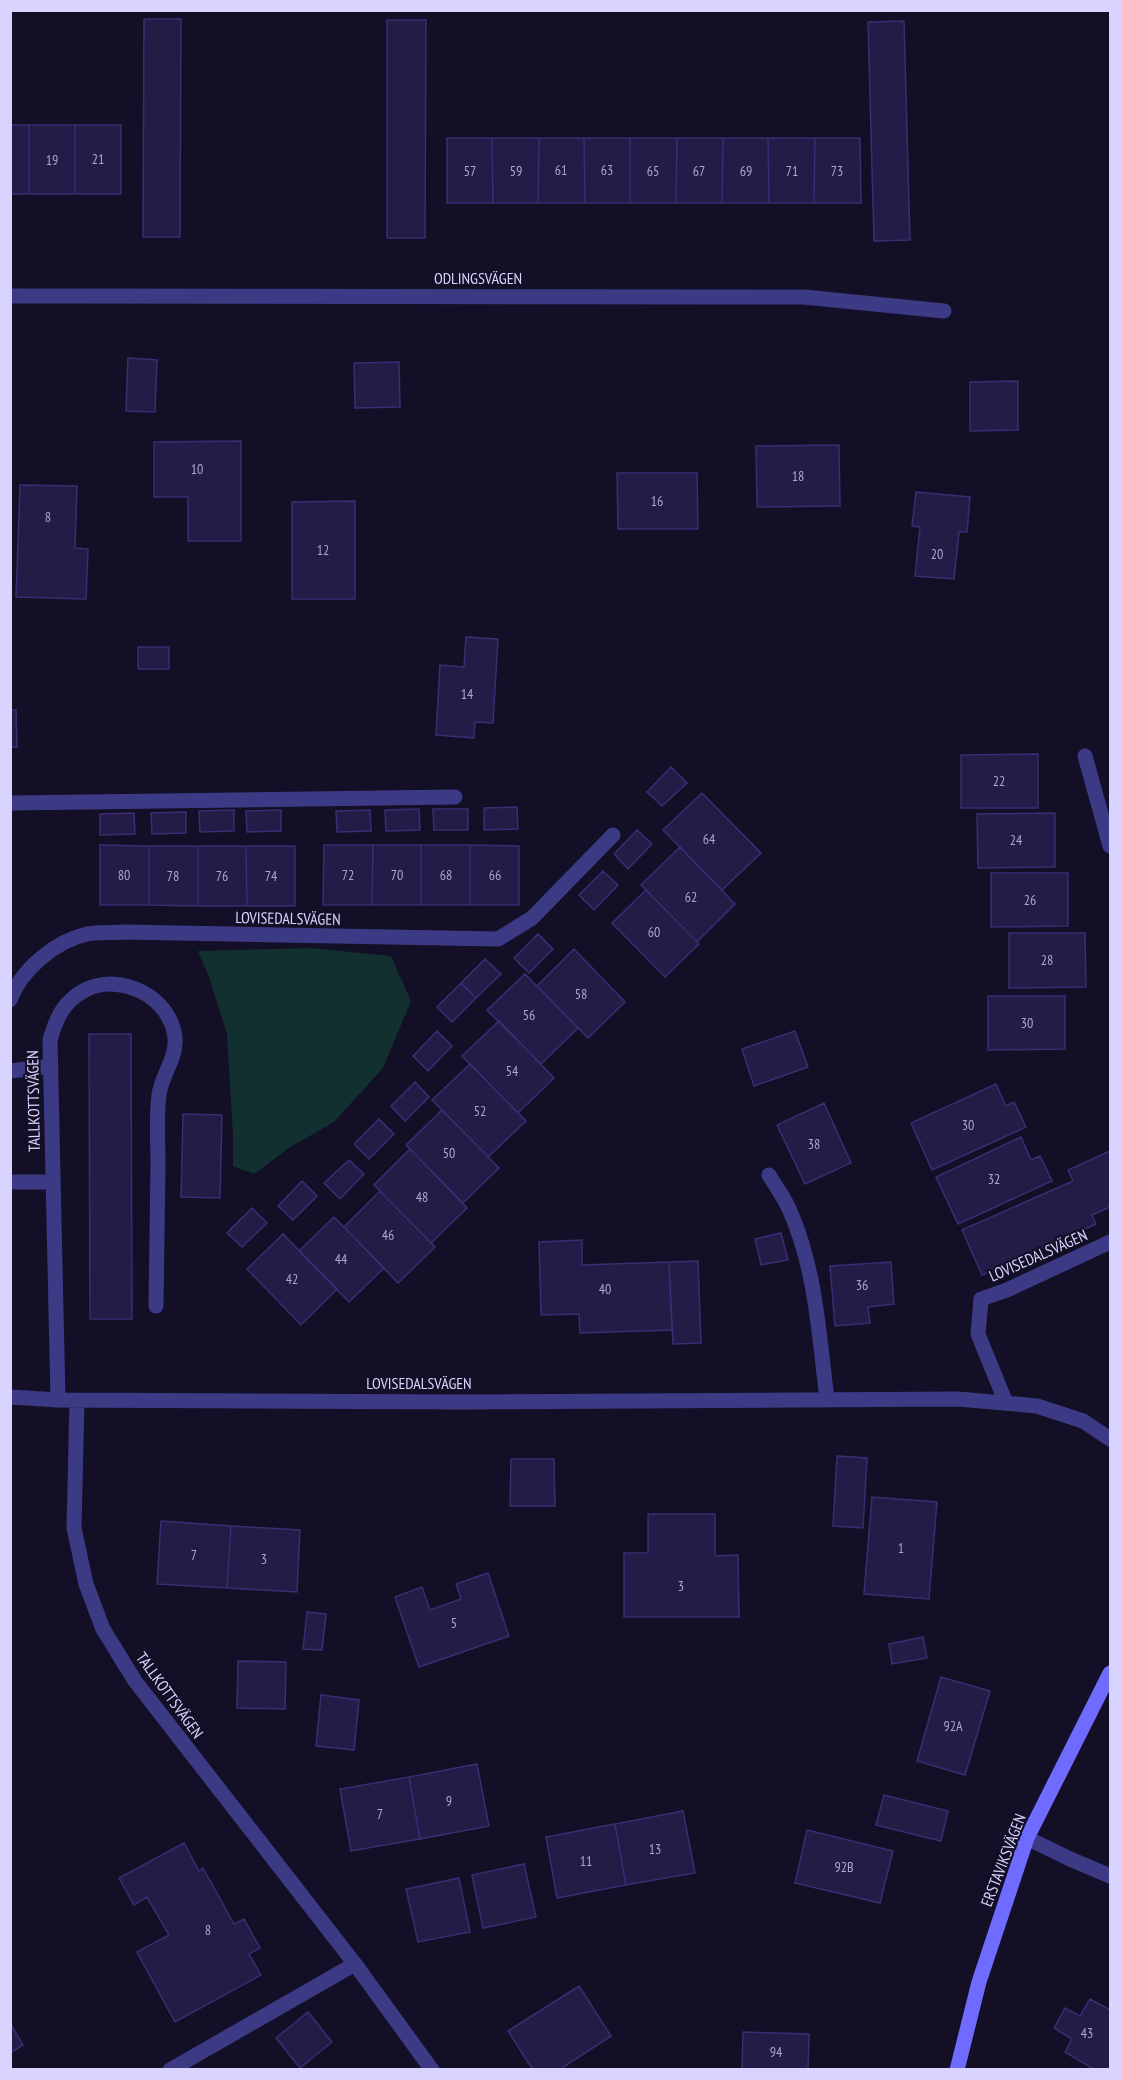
<svg xmlns="http://www.w3.org/2000/svg" width="1121" height="2080" font-family="'PT Sans Narrow',sans-serif">
<style>
.green{fill:#12302f}
.building{fill:#241b47;stroke:#3b2d73;stroke-width:1.5}
.lines{fill:none;stroke-linecap:round;stroke-linejoin:round}
.lane{stroke:#3d3a85;stroke-width:15}
.street{stroke:#3d3a85;stroke-width:15}
.secondary{stroke:#6f6bff;stroke-width:15}
.labels{text-anchor:middle;stroke-width:4.5;stroke-linejoin:round;paint-order:stroke}
.number-label{font-size:14px;fill:#aca6d1}
.street-label{font-size:16px;fill:#d9d4ff;stroke:#130f26}
</style>
<rect width="100%" height="100%" fill="#130f26"/>
<path class="green" d="M311 948 391 956 411 1001 383 1068 334 1122 289 1148 254 1174 233 1166V1135L227 1034 209 977 198 951Z"/>
<path class="building" d="M144 19H181L180 237H143Z
M387 20H426L425 238H387Z
M904 21 910 240 874 241 868 22Z
M10 125H29V194H10Z
M29 125H75V194H29Z
M75 125H121V194H75Z
M447 138H492L493 203H447Z
M492 138H539L538 203H493Z
M539 138H584L585 203H538Z
M584 138H630V203H585Z
M630 138H677L676 203H630Z
M677 138H723L722 203H676Z
M723 138H768L769 203H722Z
M768 138H815L814 203H769Z
M815 138H860L861 203H814Z
M128 358 157 360 155 412 126 411Z
M399 362 400 407 355 408 354 363Z
M1018 381V430L970 431V382Z
M241 441V541H188V497H154V442Z
M839 445 840 506 757 507 756 446Z
M617 473H697L698 529H618Z
M20 485 77 486 75 548 88 549 86 599 16 597Z
M916 492 970 497 967 532H959L954 579 915 576 920 527 912 526Z
M355 501V599H292V502Z
M466 637 498 639 493 723 475 722 474 738 436 735 440 665 464 667Z
M138 647H169V669H138Z
M10 710H16L17 747H10Z
M1038 754V808H961V755Z
M671 767 687 783 662 806 647 792Z
M702 793 761 853 722 890 663 830Z
M517 807 518 829 484 830V808Z
M419 809 420 830 386 831 385 810Z
M433 809H468V830H434Z
M234 810V831L200 832 199 811Z
M281 810V831L247 832 246 811Z
M370 810 371 831 337 832 336 811Z
M186 812V833L152 834 151 813Z
M134 813 135 834 100 835V814Z
M1055 813V867L978 868 977 814Z
M637 830 652 844 628 869 614 854Z
M100 845 149 846V905H100Z
M324 845H373L372 905H323Z
M373 845H421V905H372Z
M421 845H470V905H421Z
M470 845 519 846V905H470Z
M149 846H198V906L149 905Z
M198 846H246L247 906H198Z
M246 846H295V906H247Z
M680 847 735 904 697 942 641 885Z
M603 871 618 885 594 910 579 895Z
M991 873H1068V926L991 927Z
M646 890 699 944 665 977 612 923Z
M1009 933H1085L1086 987 1009 988Z
M538 934 553 949 529 973 514 958Z
M574 949 625 1002 588 1038 537 986Z
M485 959 501 974 476 998 461 983Z
M525 974 578 1028 541 1064 487 1010Z
M461 983 476 998 452 1022 437 1007Z
M988 996H1065V1049L988 1050Z
M499 1021 554 1078 518 1113 462 1056Z
M437 1031 452 1046 428 1071 413 1056Z
M795 1031 808 1067 754 1086 742 1049Z
M89 1034H131L132 1319H90Z
M470 1064 526 1121 488 1157 432 1100Z
M415 1082 429 1097 405 1121 391 1106Z
M996 1084 1006 1106 1014 1102 1026 1127 932 1170 911 1123Z
M824 1103 851 1163 805 1184 777 1125Z
M442 1110 499 1168 463 1203 406 1145Z
M183 1114 222 1115 220 1198 181 1197Z
M379 1119 394 1134 369 1159 354 1144Z
M1021 1137 1031 1160 1040 1156 1052 1181 958 1224 936 1177Z
M410 1149 467 1208 431 1243 374 1185Z
M1110 1151V1207L1092 1215 1096 1224 982 1275 962 1230 1073 1181 1068 1170Z
M349 1160 364 1174 340 1199 324 1183Z
M302 1181 317 1196 293 1220 278 1206Z
M380 1191 435 1247 398 1283 344 1227Z
M252 1208 267 1223 242 1247 227 1233Z
M334 1217 384 1268 349 1302 299 1251Z
M781 1233 788 1260 761 1265 755 1239Z
M283 1234 337 1289 301 1325 247 1269Z
M582 1240V1265L669 1262 672 1330 580 1333 579 1314 541 1315 539 1242Z
M698 1261 701 1343 673 1344 669 1262Z
M891 1262 894 1304 868 1307 870 1323 835 1326 830 1266Z
M837 1456 867 1458 863 1528 833 1526Z
M511 1459H554L555 1506H510Z
M872 1497 937 1502 929 1599 864 1594Z
M648 1514H715V1556L738 1555 739 1617H624V1553H648Z
M161 1521 231 1526 227 1588 157 1584Z
M231 1526 300 1530 297 1592 227 1588Z
M488 1573 509 1636 419 1667 395 1597 422 1587 430 1610 461 1599 456 1584Z
M307 1612 326 1614 322 1650 303 1649Z
M923 1637 927 1658 892 1664 889 1644Z
M238 1661 286 1662 285 1709 237 1708Z
M941 1677 990 1691 965 1775 917 1761Z
M321 1695 359 1700 354 1750 316 1746Z
M477 1764 489 1826 420 1839 409 1777Z
M409 1777 420 1839 351 1851 340 1789Z
M884 1795 948 1811 941 1841 876 1825Z
M683 1811 695 1873 626 1885 615 1824Z
M615 1824 626 1885 557 1898 546 1837Z
M807 1830 893 1851 880 1903 795 1883Z
M184 1843 199 1871 203 1868 234 1924 244 1919 260 1948 249 1954 261 1975 175 2022 137 1952 169 1935 147 1897 134 1905 119 1878Z
M524 1864 536 1917 483 1928 472 1875Z
M459 1878 470 1932 418 1942 406 1889Z
M579 1986 611 2036 559 2070H533L508 2031Z
M1090 1999 1110 2010V2070H1095L1065 2052 1072 2039 1054 2028 1065 2008 1080 2016Z
M308 2012 332 2042 300 2068 276 2038Z
M10 2023 23 2045 10 2053Z
M743 2032 809 2034 808 2070H742Z"/>
<g class="lines">
<path class="lane" d="M1085 756 1110 846
M10 803 455 797
M10 1000C21 970 55 941 87 934 99 932 113 933 125 932L498 939 532 918 613 835
M10 1071 51 1066
M769 1175C776 1187 785 1198 790 1211 816 1270 819 1336 827 1399
M10 1182H53
M58 1400 50 1040C56 1018 64 1001 85 990 121 972 171 997 175 1038 177 1058 161 1076 159 1095 156 1118 158 1141 158 1164 157 1211 157 1259 156 1306
M1006 1403 978 1334 981 1299 1007 1290 1110 1242
M170 2070 355 1964"/>
<path class="street" d="M10 296 804 297 944 311
M10 1397 58 1400 464 1402 958 1399 1037 1406 1083 1421 1110 1439
M77 1400 74 1528 86 1584 103 1629 135 1681 355 1964 432 2070
M1027 1838 1070 1859 1110 1876"/>
<path class="secondary" d="M957 2070 979 1982 1027 1838 1110 1673"/>
</g>
<g class="labels">
<g class="number-label">
<text x="98" y="164">21</text>
<text x="52" y="165">19</text>
<text x="561" y="175">61</text>
<text x="607" y="175">63</text>
<text x="470" y="176">57</text>
<text x="516" y="176">59</text>
<text x="653" y="176">65</text>
<text x="699" y="176">67</text>
<text x="746" y="176">69</text>
<text x="792" y="176">71</text>
<text x="837" y="176">73</text>
<text x="197" y="474">10</text>
<text x="798" y="481">18</text>
<text x="657" y="506">16</text>
<text x="48" y="522">8</text>
<text x="323" y="555">12</text>
<text x="937" y="559">20</text>
<text x="467" y="699">14</text>
<text x="999" y="786">22</text>
<text x="709" y="844">64</text>
<text x="1016" y="845">24</text>
<text x="124" y="880">80</text>
<text x="348" y="880">72</text>
<text x="397" y="880">70</text>
<text x="446" y="880">68</text>
<text x="495" y="880">66</text>
<text x="173" y="881">78</text>
<text x="222" y="881">76</text>
<text x="271" y="881">74</text>
<text x="691" y="902">62</text>
<text x="1030" y="905">26</text>
<text x="654" y="937">60</text>
<text x="1047" y="965">28</text>
<text x="581" y="999">58</text>
<text x="529" y="1020">56</text>
<text x="1027" y="1028">30</text>
<text x="512" y="1076">54</text>
<text x="480" y="1116">52</text>
<text x="968" y="1130">30</text>
<text x="814" y="1149">38</text>
<text x="449" y="1158">50</text>
<text x="994" y="1184">32</text>
<text x="422" y="1202">48</text>
<text x="388" y="1240">46</text>
<text x="341" y="1264">44</text>
<text x="292" y="1284">42</text>
<text x="862" y="1290">36</text>
<text x="605" y="1294">40</text>
<text x="901" y="1553">1</text>
<text x="194" y="1560">7</text>
<text x="264" y="1564">3</text>
<text x="681" y="1591">3</text>
<text x="454" y="1628">5</text>
<text x="953" y="1731">92A</text>
<text x="449" y="1806">9</text>
<text x="380" y="1819">7</text>
<text x="655" y="1854">13</text>
<text x="586" y="1866">11</text>
<text x="844" y="1872">92B</text>
<text x="208" y="1935">8</text>
<text x="1087" y="2038">43</text>
<text x="776" y="2057">94</text>
</g>
<g class="street-label">
<text x="478" y="284">ODLINGSVÄGEN</text>
<text transform="translate(288 918) rotate(1)" y="6">LOVISEDALSVÄGEN</text>
<text transform="translate(33 1101) rotate(-91)" y="6">TALLKOTTSVÄGEN</text>
<text transform="translate(1038 1255) rotate(-24)" y="6">LOVISEDALSVÄGEN</text>
<text x="419" y="1389">LOVISEDALSVÄGEN</text>
<text transform="translate(170 1695) rotate(54)" y="6">TALLKOTTSVÄGEN</text>
<text transform="translate(1003 1860) rotate(-69)" y="6">ERSTAVIKSVÄGEN</text>
</g>
</g>
<rect width="1121" height="2080" fill="none" stroke="#d9d4ff" stroke-width="24"/>
</svg>
